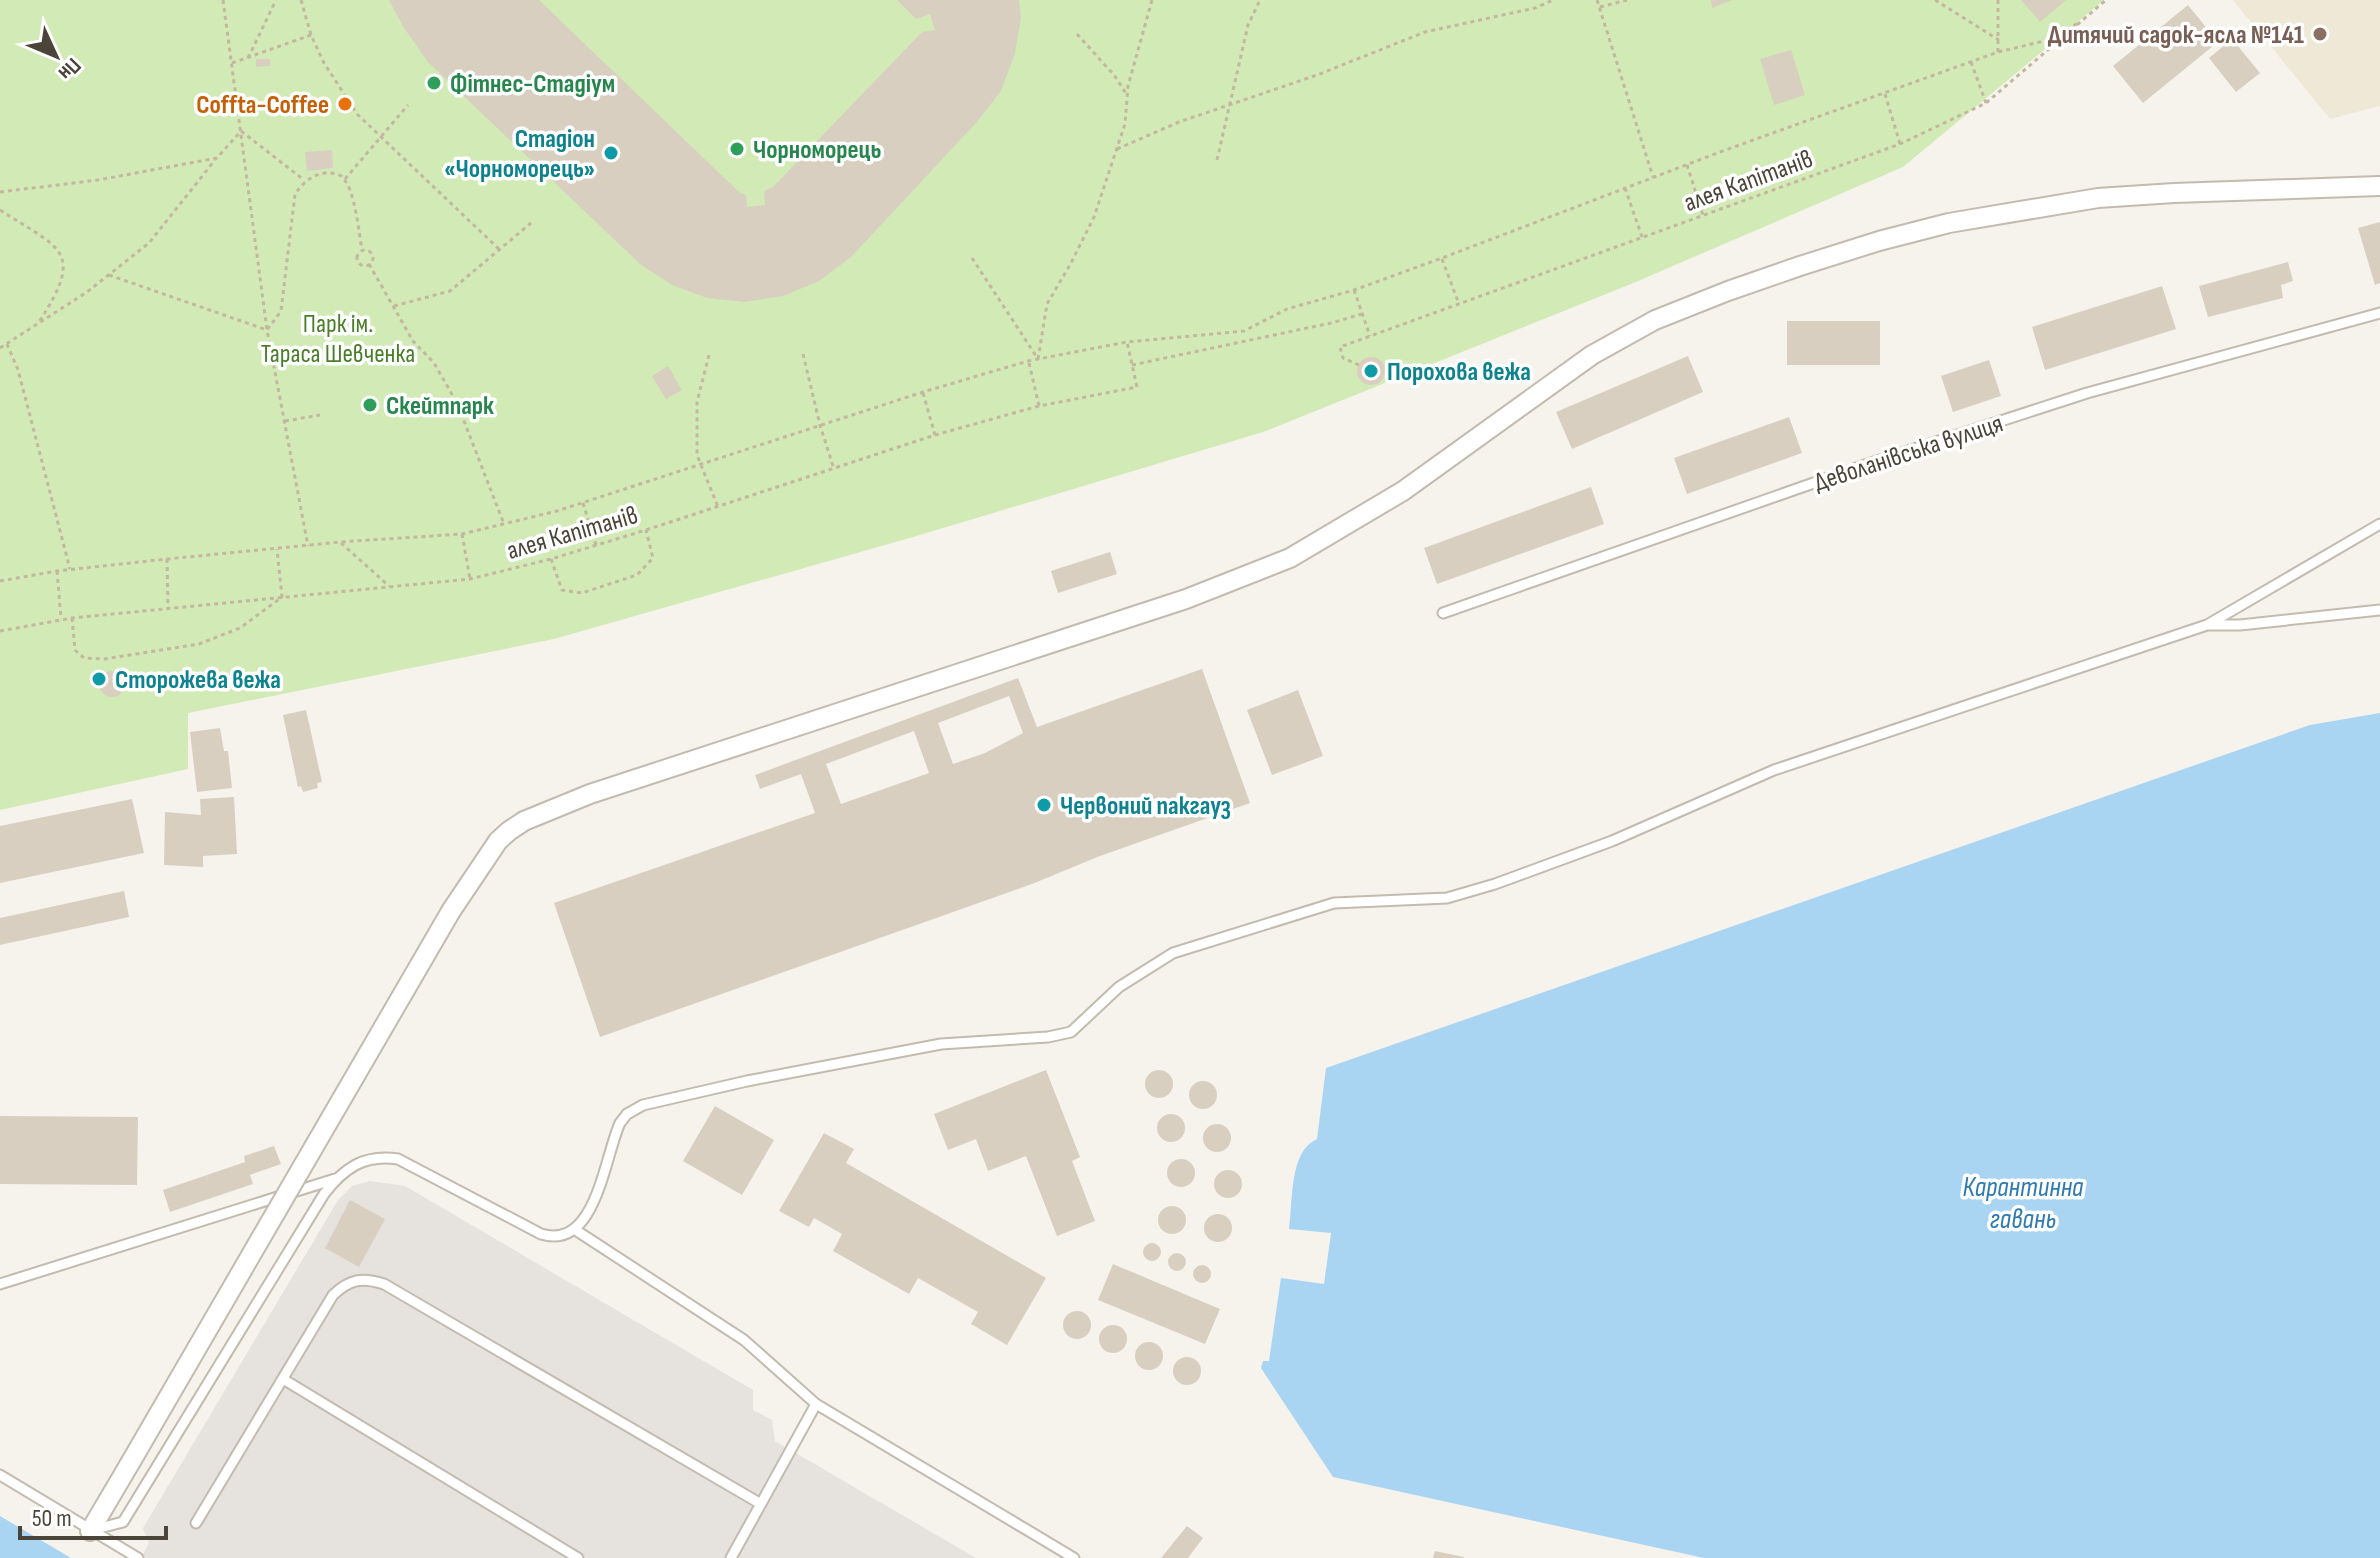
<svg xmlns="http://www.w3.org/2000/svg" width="2380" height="1558" font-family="'Sofia Sans Condensed',sans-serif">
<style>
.industrial{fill:#e6e2dd}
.education{fill:#efe8d6}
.green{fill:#d2eab5}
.water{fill:#a9d4f2}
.building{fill:#d8cfc1;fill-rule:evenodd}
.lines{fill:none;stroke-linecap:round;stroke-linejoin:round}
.lane-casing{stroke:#c2bbae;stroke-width:13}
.street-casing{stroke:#c2bbae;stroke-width:22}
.path{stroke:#c4b79f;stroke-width:3;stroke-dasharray:4 4;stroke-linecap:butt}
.lane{stroke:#fff;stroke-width:9}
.street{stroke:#fff;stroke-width:18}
.street-bridge-casing{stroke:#c2bbae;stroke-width:22;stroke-linecap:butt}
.street-bridge{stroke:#fff;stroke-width:18}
.education-dot{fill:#8d6e63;stroke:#fff;stroke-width:3}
.leisure-dot{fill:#2e9e5b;stroke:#fff;stroke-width:3}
.food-dot{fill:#e8710a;stroke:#fff;stroke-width:3}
.culture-dot{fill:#0f9aa8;stroke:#fff;stroke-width:3}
.labels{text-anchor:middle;stroke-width:7;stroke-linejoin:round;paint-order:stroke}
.education-label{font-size:26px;font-weight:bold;fill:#785e54;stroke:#fff;text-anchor:end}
.leisure-label{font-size:26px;font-weight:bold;fill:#27864d;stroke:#fff;text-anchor:start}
.food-label{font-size:26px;font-weight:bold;fill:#c56008;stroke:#fff;text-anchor:end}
.culture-label{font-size:26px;font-weight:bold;fill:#0d838f;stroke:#fff;text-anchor:start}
.street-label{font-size:26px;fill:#4b4439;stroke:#fff}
.park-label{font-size:26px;fill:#4a7f2a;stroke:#fff}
.water-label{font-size:28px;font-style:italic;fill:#2e7ab2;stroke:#fff}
</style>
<rect width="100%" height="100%" fill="#f6f3ec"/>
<path class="industrial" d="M370 1181 405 1186 753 1390V1410L772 1420 775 1441 976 1558H141L149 1543 143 1528 338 1200 352 1186Z"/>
<path class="education" d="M2233 0H2380V106L2330 119Z"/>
<path class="green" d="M0 0H2104L1903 167 1631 284 1263 432 920 535 554 639 188 713V769L0 810Z"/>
<path class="water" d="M2380 713V1558H1704L1333 1477 1261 1368 1263 1361H1269L1281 1278 1324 1284 1331 1233 1289 1229C1293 1201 1289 1151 1317 1139L1326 1068 2310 725Z
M0 1516 71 1558H0Z"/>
<path class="building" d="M389 0H539L740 193 746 195 747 207 765 205 764 191 773 187 919 35 923 32 935 30 930 14 916 19 897 0H1019L1021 18 1015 53 1001 91 976 123 851 257 819 281 783 296 745 302 707 298 672 285 640 264 428 62 404 28Z
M1711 0H1732L1712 8Z
M2021 0H2066L2040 22Z
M2188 5 2218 42 2143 103 2113 66Z
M2232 39 2260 73 2236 92 2209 58Z
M1791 50 1805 95 1774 105 1760 59Z
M256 59H270V66L256 67Z
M332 150 333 168 307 171 305 152Z
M2380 222V283L2375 285 2358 228Z
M2288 262 2293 281 2281 285 2283 298 2208 317 2199 286Z
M2162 286 2176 329 2045 370 2032 327Z
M1787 321H1880V365H1787Z
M1688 356 1703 392 1572 449 1556 412Z
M1357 371a14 14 0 1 1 28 0a14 14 0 1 1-28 0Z
M1989 360 2001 396 1953 412 1941 376Z
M668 366 682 390 666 399 652 376Z
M1789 417 1802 453 1687 494 1674 458Z
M1591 487 1604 524 1437 584 1424 548Z
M1110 552 1117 574 1058 593 1051 571Z
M1202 669 1250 803 1100 856 1032 884 600 1037 554 903 815 813 801 774 760 789 755 775 1018 678 1037 727ZM1009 696 1023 733 985 753 953 764 938 723ZM914 731 929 773 841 804 826 764Z
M99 684a13 13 0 1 1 26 0a13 13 0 1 1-26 0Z
M1298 690 1323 756 1272 775 1247 710Z
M306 710 322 782 317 783 318 788 303 792 301 786 298 787 283 715Z
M220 728 224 751H228L232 788 197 792 190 732Z
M234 797 237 854 203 856V867L164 865 165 812 201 815 200 799Z
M132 799 144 853 0 883V826Z
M124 891 129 917 0 945V918Z
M1145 1084a14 14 0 1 1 28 0a14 14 0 1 1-28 0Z
M1046 1070 1080 1157 1072 1161 1095 1221 1057 1236 1026 1156 988 1171 976 1139 948 1150 934 1114Z
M1189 1095a14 14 0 1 1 28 0a14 14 0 1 1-28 0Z
M715 1106 774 1140 742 1195 683 1161Z
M1157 1128a14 14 0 1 1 28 0a14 14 0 1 1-28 0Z
M0 1116 138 1117 137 1185 0 1184Z
M1203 1138a14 14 0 1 1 28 0a14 14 0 1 1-28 0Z
M824 1133 854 1149 846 1163 1046 1278 1007 1345 971 1324 978 1312 918 1278 909 1294 833 1251 842 1234 814 1218 809 1227 779 1211Z
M274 1146 281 1164 250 1175 253 1184 170 1212 163 1190 245 1162 244 1156Z
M1167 1173a14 14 0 1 1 28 0a14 14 0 1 1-28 0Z
M1214 1184a14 14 0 1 1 28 0a14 14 0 1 1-28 0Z
M350 1200 385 1219 359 1267 325 1248Z
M1158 1220a14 14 0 1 1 28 0a14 14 0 1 1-28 0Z
M1204 1228a14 14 0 1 1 28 0a14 14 0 1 1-28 0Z
M1143 1252a9 9 0 1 1 18 0a9 9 0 1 1-18 0Z
M1168 1262a9 9 0 1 1 18 0a9 9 0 1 1-18 0Z
M1113 1264 1220 1309 1205 1344 1098 1300Z
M1193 1274a9 9 0 1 1 18 0a9 9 0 1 1-18 0Z
M1063 1325a14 14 0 1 1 28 0a14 14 0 1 1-28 0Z
M1099 1339a14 14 0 1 1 28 0a14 14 0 1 1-28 0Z
M1135 1356a14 14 0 1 1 28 0a14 14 0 1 1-28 0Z
M1173 1371a14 14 0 1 1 28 0a14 14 0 1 1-28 0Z
M1187 1526 1203 1538 1188 1558H1161Z
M1435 1551 1464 1557V1558H1433Z"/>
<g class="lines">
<defs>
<path id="lane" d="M1443 613 1865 465 2087 393 2380 313
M2210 625H2240L2380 610
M574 1229 744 1340 816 1404 1074 1558
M0 1284 335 1179
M283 1379 578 1558
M0 1475 138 1558
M196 1523 333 1295C350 1279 362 1277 384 1284L761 1504
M92 1530 123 1522 324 1194C344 1168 364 1154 398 1159L541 1234C596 1251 604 1158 620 1123L627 1114 643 1105 747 1081 941 1044 1048 1037 1071 1032 1119 987 1173 953 1334 903 1447 898 1495 884 1612 841 1774 770 2207 625 2380 524
M731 1558 816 1404"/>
<path id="street" d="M451 911 498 841 509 831 524 821 590 794 1186 599 1290 558 1403 491 1592 355 1655 320 1728 291 1800 266 1879 241 1949 223 2098 198 2174 193 2380 186
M90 1531 129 1465"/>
</defs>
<use href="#lane" class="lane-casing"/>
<use href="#street" class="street-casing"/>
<path class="path" d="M223 0 267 330 308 546
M301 0 311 35 324 63 357 114 500 250
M1597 0 1653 177
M1935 0 1999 40
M1998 0V52
M1600 7 1627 0
M1077 34 1114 75 1127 95
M248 58 276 0
M1971 62 1986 103
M232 63 311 35
M1885 94 1900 144
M1117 149 1179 122 1317 75 1425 32 1535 8 1553 0
M1217 160 1248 25 1260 0
M1687 165 1703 215
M345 179 408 105
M1625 188 1642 237
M0 192 98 180 217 158 241 131 304 180
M0 210C60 249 86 250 39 322
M357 258a8 8 0 1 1 16 0a8 8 0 1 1-16 0Z
M972 258 1038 359
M1442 259 1459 304
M369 264 413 341 434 363 457 403 504 524
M109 275 267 330 281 311 295 194C303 183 311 175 325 173 331 173 339 173 343 178 355 190 359 233 362 251
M1354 290 1370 336
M394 306 450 291 531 223
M7 344 18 370 70 569
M0 348 87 292 149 243 215 160
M803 354 820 425 834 469
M709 355 697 402V455L718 507
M1038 359 1047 304 1071 263 1094 217 1125 124 1128 86 1152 0
M1029 363 1039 406
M1132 365 1331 323 1362 314
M1359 365 1343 358 1340 347 1900 144 1986 103 2106 0
M923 393 935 435
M285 421 320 415
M583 503 596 545
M462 534 470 579
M341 543 389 586
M167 559 168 610
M551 559 562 590 582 593 637 575 653 558 646 530
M57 571 61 619
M0 581 57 571 167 559 340 542 462 534 557 511 923 392 1028 361 1127 342 1244 331 1287 309 1354 290 1442 258 1720 152 1998 52 2040 42 2079 23
M72 618 75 650 84 658 104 659 199 644 240 628 282 597 277 549
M0 631 72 618 470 579 551 559 646 530 935 435 1039 406 1137 387 1127 342"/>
<use href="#lane" class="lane"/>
<use href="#street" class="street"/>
<defs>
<path id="street-bridge" d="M129 1465 451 911"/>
</defs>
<use href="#street-bridge" class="street-bridge-casing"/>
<use href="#street-bridge" class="street-bridge"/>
</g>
<circle class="education-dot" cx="2320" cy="34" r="8"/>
<g class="leisure-dot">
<circle cx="434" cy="83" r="8"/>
<circle cx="737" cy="149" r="8"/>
<circle cx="370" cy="405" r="8"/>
</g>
<circle class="food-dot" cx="345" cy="104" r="8"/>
<g class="culture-dot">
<circle cx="611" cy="153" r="8"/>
<circle cx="1371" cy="371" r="8"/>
<circle cx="99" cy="679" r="8"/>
<circle cx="1044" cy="805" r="8"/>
</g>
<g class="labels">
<g class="education-label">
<text x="2304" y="43">Дитячий садок-ясла №141</text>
</g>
<g class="leisure-label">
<text x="450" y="92">Фітнес-Стадіум</text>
<text x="753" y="158">Чорноморець</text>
<text x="386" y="414">Скейтпарк</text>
</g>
<g class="food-label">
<text x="329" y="113">Coffta-Coffee</text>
</g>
<g class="culture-label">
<text x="595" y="147" text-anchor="end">Стадіон<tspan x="595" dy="30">«Чорноморець»</tspan></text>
<text x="1387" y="380">Порохова вежа</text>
<text x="115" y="688">Сторожева вежа</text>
<text x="1060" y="814">Червоний пакгауз</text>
</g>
<g class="street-label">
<text transform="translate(1748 180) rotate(-20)" y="9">алея Капітанів</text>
<text transform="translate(1908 452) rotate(-18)" y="9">Деволанівська вулиця</text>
<text transform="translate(572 532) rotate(-16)" y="9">алея Капітанів</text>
</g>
<g class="park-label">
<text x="338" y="332">Парк ім.<tspan x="338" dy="30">Тараса Шевченка</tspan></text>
</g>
<g class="water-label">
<text x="2023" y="1196">Карантинна<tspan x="2023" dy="32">гавань</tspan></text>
</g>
</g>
<g transform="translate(56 56) rotate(134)" stroke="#ffffff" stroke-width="6" paint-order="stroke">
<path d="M0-6L14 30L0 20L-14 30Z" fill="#4b4439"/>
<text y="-12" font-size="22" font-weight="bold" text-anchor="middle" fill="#4b4439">Пн</text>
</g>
<path d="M20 1526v12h146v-12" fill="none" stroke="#4b4439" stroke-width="4"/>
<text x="32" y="1526" font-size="24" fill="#4b4439" stroke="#ffffff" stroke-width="6" paint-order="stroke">50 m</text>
</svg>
